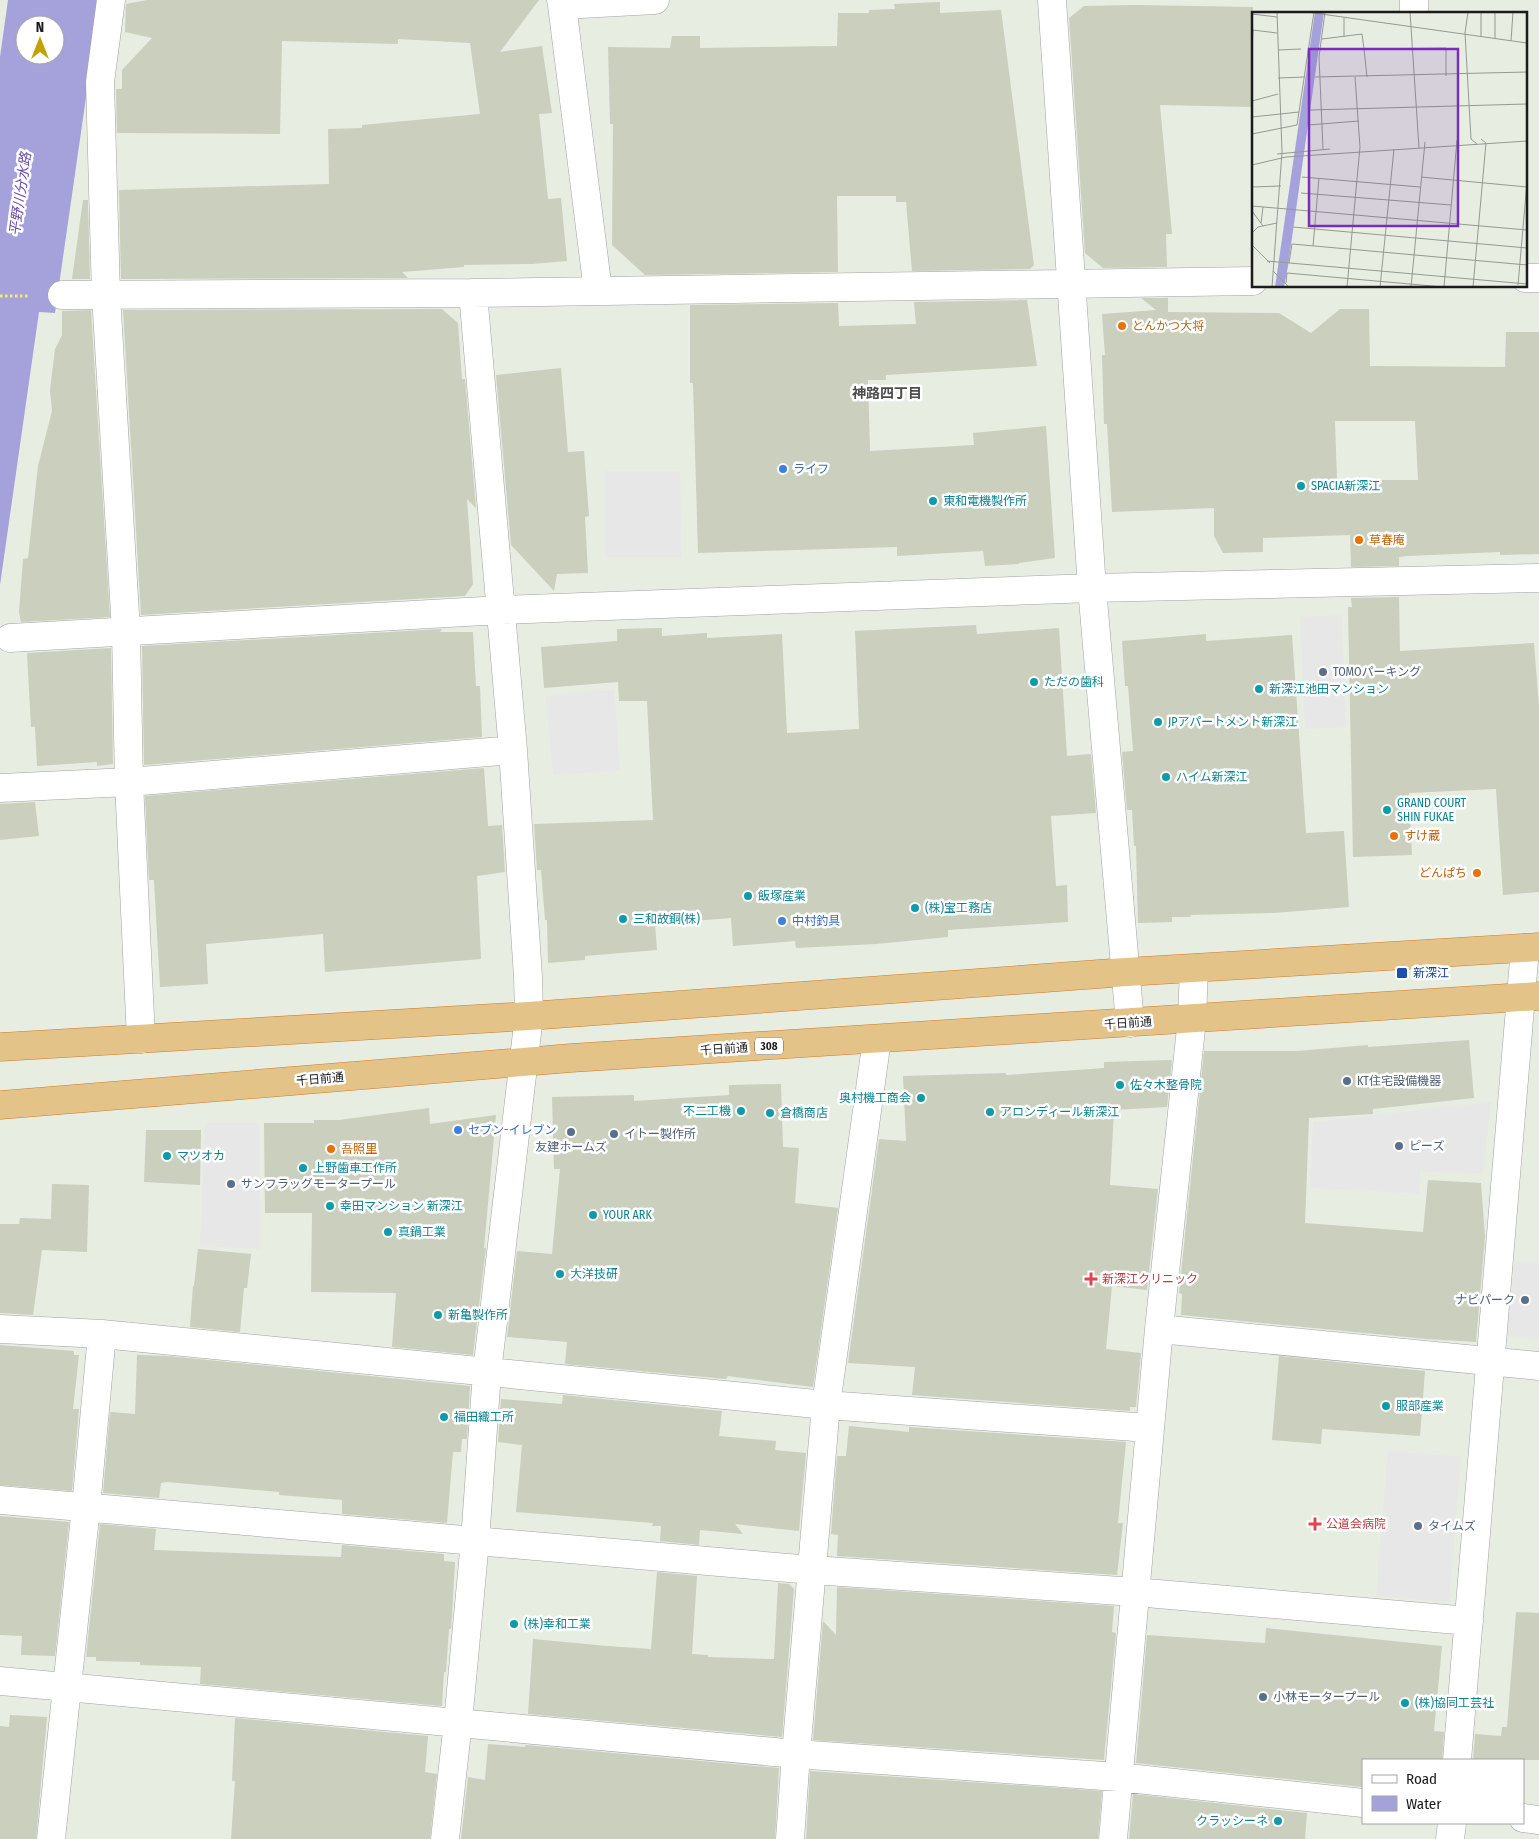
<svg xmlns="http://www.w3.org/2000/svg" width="1539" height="1839" font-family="'Fira Sans Condensed','Noto Sans JP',sans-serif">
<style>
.parking{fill:#e7e7e7}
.water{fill:#a5a1da;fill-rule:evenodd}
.building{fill:#cacfbe;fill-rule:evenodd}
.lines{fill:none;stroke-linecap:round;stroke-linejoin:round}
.street-casing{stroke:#a2a2a2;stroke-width:29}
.highway-casing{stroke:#d17a27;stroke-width:29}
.path{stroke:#f6ed68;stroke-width:3;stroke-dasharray:2.5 2.5;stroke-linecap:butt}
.street{stroke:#fff;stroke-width:28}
.highway{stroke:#e4c389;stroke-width:28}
.food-dot{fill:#e8710a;stroke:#fff;stroke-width:2}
.shop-dot{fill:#3f7fe0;stroke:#fff;stroke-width:2}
.culture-dot{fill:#0f9aa8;stroke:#fff;stroke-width:2}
.service-dot{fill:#5c6f8a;stroke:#fff;stroke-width:2}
.transit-dot{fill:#1a4fb4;stroke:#fff;stroke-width:2}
.health-dot{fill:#e0444e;stroke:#fff;stroke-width:2}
.labels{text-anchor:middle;stroke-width:5;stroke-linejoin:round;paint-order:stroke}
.shield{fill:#fff;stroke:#5f5f5f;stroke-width:1}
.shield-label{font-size:11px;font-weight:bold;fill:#1b1b1b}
.food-label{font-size:12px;fill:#c56008;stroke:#fff;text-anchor:start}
.shop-label{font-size:12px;fill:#366cbe;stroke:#fff;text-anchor:start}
.culture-label{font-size:12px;fill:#0d838f;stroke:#fff;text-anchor:start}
.service-label{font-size:12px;fill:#4e5e75;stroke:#fff;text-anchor:start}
.transit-label{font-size:12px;fill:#164399;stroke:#fff;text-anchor:start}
.street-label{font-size:12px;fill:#1b1b1b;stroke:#fff}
.health-label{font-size:12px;fill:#be3a42;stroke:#fff;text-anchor:start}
.water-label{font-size:14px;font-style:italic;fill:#694ba8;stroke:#fff}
.neighbourhood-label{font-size:14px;font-weight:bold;fill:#4e4e4e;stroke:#fff}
.inset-road{fill:none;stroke:#959992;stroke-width:1}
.view{fill:#7b2cbf;fill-opacity:0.15;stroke:#7b2cbf;stroke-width:2.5}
.inset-edge{fill:none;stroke:#1b1b1b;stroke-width:2.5}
</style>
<rect width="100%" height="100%" fill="#e7ede1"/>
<path class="parking" d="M605 471H680L681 557H605Z
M1342 615 1346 727 1305 729 1300 617Z
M614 690 620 770 553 775 546 696Z
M1491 1102 1483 1173 1420 1171 1419 1194 1310 1187 1313 1122Z
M205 1123H259L260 1249 200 1246Z
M1515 1261 1539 1264V1339L1507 1336Z
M1388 1451 1461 1457 1449 1602 1376 1596Z"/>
<path class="water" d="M8 0H100L55 313 39 312 0 585V57ZM25 25H55V55H25Z"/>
<path class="building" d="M147 0H539L500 52 542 46 552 113 539 114 548 199 561 198 567 261 532 264 464 265V267L402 272 408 278 121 279 119 190 329 184 328 129 362 128V125L480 114 470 43 398 39V44L282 41 280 134 117 133 116 89H122V70L152 38 125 32 126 4Z
M940 2V13L1001 10 1034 265 1030 269 912 271 906 202H896V196H837L838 272 645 275 612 245 613 124H610L608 47 670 48 672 36H700V48L837 46 838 13H869V10L895 9 894 4Z
M1135 5 1253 7V107L1160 105 1172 234H1166L1167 267 1103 268 1085 253 1069 18 1084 6Z
M83 200H88L90 279H72Z
M1141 298H1168V312L1279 313 1311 333 1340 309H1369L1370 366 1505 367 1506 332H1539V554L1500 555V552L1407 556 1399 557V566L1351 567 1350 535 1263 538V552L1223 553 1214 536V508L1112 512 1107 424H1104L1102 355H1105L1102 314 1156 310ZM1335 421H1415L1418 480H1337Z
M1027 300 1037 366 886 375V380H868L870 451 974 445 973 433 1046 426 1055 558 1019 563V564L985 566 983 551 897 556V547L698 553 693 383H690V305L838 303 839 326 916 324 914 302Z
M442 309 458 323 462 379H465L476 508 467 499 473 584 465 596 141 615 123 310Z
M91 310 110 617 21 622 19 612 23 559 28 558 38 466 52 411 50 390 55 349 62 335V311Z
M561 368 568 452 584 451 589 516 585 517 588 573 557 574 554 591 511 545 496 375Z
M1399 597 1400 651 1534 643 1539 706V892L1503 895 1496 789 1409 793 1412 855 1353 857 1348 607H1352L1351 598Z
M976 625 977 634 1059 628 1067 756 1091 754 1096 813 1051 816 1056 886 1067 885 1068 922 948 930V937L876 944 796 948 795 941 733 946 731 918 655 924 657 950 585 956V960L548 963 547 920H545L541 870H537L534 824 653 820 647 701H619L618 682 544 688 541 647 617 641V629L662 628V636L707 633V638L782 634 787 733 859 729 855 631Z
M442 629 440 632H473L476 686H480L482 737 144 765 142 646Z
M1206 634V641L1292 635 1306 833 1344 831 1349 907 1273 913 1190 915 1191 917H1172V922L1138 923 1136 846H1134L1132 810H1127L1122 752 1133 751 1128 686H1125L1122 641Z
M111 648 113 764 97 766V762L37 766 35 727H31L27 653Z
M484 768 488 826 502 825 505 872 477 876 481 959 325 972 323 934 206 944 208 984 160 987 154 880H149L145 796Z
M35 802 39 836 0 840V804Z
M1469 1040 1474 1098 1373 1109V1114L1309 1118 1305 1223 1423 1232 1428 1180 1481 1183 1485 1237 1476 1342 1427 1339 1181 1315 1182 1294 1179 1293 1204 1051H1297L1368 1045V1047Z
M1172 1060 1167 1107 1114 1110 1110 1185 1158 1189 1147 1290 1112 1286 1106 1349 1141 1353 1136 1407H1130V1411L912 1395 915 1367 848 1363 879 1139 906 1141 903 1076 1006 1073V1075L1104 1068V1062Z
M781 1084 783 1147 799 1148 795 1203 838 1208 813 1387 728 1376 726 1379 565 1364 567 1342 507 1337 517 1251 552 1254 560 1169H554L552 1097 634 1095V1101L729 1095V1085Z
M429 1108 430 1124 496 1115 484 1248H486L473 1355 392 1347 396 1293 311 1292 312 1213H265L264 1123H314V1120H339Z
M146 1130H201L200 1185 144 1182Z
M52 1184 89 1185 87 1252 42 1250 33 1315 0 1313V1224H19L20 1218 51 1219Z
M198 1249 251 1254 247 1288H244L240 1332 190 1327 193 1286H194Z
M0 1345 74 1351V1355H79L73 1409H79L72 1491 0 1485Z
M137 1355 168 1356 470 1386 467 1439H462L461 1452H453L447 1523 342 1514V1500L279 1495V1492L167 1482 161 1483 159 1498 103 1493 110 1412 135 1414Z
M1279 1356 1425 1371 1420 1436 1322 1429 1321 1444 1272 1440Z
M563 1395 722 1411 719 1436 776 1441 775 1450 806 1453 799 1531 735 1524 743 1534 700 1530 699 1545 660 1541 661 1526H652L653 1523 516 1512 522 1445 498 1442 501 1399 562 1404Z
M849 1426 909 1432V1427L1126 1442 1118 1523H1123L1117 1575 837 1556 838 1535 831 1534 837 1456H846Z
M0 1516 69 1522 55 1656 21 1655 22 1636 0 1635Z
M100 1524 156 1529 154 1550 341 1557 342 1545 444 1554V1561L455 1562 452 1615 451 1629H449L446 1672H444L442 1706 200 1684 201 1667 140 1665V1662L96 1661V1657H86Z
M657 1572 697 1576 692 1654 708 1655V1657L774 1659 778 1583 789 1584 794 1589 782 1737 528 1714 533 1639 607 1646 651 1649Z
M837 1587 1114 1606 1112 1632 1116 1633 1104 1760 813 1740 823 1621 836 1635Z
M1516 1612 1539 1613V1760H1473L1475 1734 1501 1736 1502 1727H1507Z
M1266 1628 1442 1646 1434 1731 1444 1732 1442 1760H1363L1362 1787 1136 1763 1147 1635 1265 1643Z
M10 1715 47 1717 36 1839H0V1726L9 1727Z
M235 1718 428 1736 425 1772 437 1774 430 1839H231L235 1781H232Z
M488 1744 525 1747 526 1745 779 1768 775 1839H461L468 1777 485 1780Z
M810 1771 1102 1791 1098 1839H806Z
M1133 1794 1307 1813 1305 1839H1129Z"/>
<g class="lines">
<defs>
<path id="street" d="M111 0 100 82 106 295 126 631 129 782 141 1039
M561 0 562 5 655 0
M1052 0 1092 588 1130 1023
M1414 0V14
M562 5 598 291
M1525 278H1539
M62 295 473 293 1253 281
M10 638 501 610 1092 588 1539 578
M0 788 129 782 513 750
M0 1329 102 1334 826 1405 1149 1428
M1159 1329 1539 1366
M0 1500 812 1570 1135 1592 1469 1621
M0 1681 796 1754 1118 1777 1363 1803
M1457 1760 1525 948
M1523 1818 1539 1820
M51 1839 86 1507 102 1334
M445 1839 458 1722 475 1541 487 1372 529 1016 528 977 513 750 473 293
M790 1839 796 1754 826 1405 877 1039
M1113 1839 1159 1329 1192 1019 1194 969
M1450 1839 1452 1823"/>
<path id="highway" d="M0 1047 529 1016 1126 972 1539 947
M0 1105 571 1058 1539 996"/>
</defs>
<use href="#street" class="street-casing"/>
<use href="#highway" class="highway-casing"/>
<path class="path" d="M0 296H29"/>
<use href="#street" class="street"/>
<use href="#highway" class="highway"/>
</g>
<g class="food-dot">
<circle cx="1122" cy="326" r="5"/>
<circle cx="1359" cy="540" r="5"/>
<circle cx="1394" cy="836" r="5"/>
<circle cx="1477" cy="873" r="5"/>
<circle cx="331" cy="1149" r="5"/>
</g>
<g class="shop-dot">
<circle cx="783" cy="469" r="5"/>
<circle cx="782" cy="921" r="5"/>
<circle cx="458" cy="1130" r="5"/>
</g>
<g class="culture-dot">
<circle cx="1301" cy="486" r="5"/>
<circle cx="933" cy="501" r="5"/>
<circle cx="1034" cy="682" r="5"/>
<circle cx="1259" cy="689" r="5"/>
<circle cx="1158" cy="722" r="5"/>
<circle cx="1166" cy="777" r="5"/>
<circle cx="1387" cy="810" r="5"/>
<circle cx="748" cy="896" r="5"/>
<circle cx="915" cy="908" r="5"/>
<circle cx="623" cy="919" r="5"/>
<circle cx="1120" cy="1085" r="5"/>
<circle cx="921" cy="1098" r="5"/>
<circle cx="741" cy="1111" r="5"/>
<circle cx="990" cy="1112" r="5"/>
<circle cx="770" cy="1113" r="5"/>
<circle cx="167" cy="1156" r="5"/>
<circle cx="303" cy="1168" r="5"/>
<circle cx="330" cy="1206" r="5"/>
<circle cx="593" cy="1215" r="5"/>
<circle cx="388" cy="1232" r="5"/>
<circle cx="560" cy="1274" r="5"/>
<circle cx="438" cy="1315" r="5"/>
<circle cx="1386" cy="1406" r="5"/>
<circle cx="444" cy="1417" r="5"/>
<circle cx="514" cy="1624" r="5"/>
<circle cx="1405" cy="1703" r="5"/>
<circle cx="1278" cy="1821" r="5"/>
</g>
<g class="service-dot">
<circle cx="1323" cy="672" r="5"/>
<circle cx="1347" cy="1081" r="5"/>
<circle cx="571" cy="1132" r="5"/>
<circle cx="614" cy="1134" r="5"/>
<circle cx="1399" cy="1146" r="5"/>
<circle cx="231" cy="1184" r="5"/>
<circle cx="1525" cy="1300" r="5"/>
<circle cx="1418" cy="1526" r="5"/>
<circle cx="1263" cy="1697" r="5"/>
</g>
<rect class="transit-dot" x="1396" y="967" width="12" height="12" rx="2.5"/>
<g class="health-dot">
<path d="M1088.5 1271.5h5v5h5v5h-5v5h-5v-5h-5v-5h5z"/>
<path d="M1312.5 1516.5h5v5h5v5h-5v5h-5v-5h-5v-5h5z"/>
</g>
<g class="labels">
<rect class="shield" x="755" y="1037.5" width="28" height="17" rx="4"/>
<g class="shield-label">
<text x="769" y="1050">308</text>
</g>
<g class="food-label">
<text x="1132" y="330">とんかつ大将</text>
<text x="1369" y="544">草春庵</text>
<text x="1404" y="840">すけ蔵</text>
<text x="1467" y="877" text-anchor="end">どんぱち</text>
<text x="341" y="1153">吾照里</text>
</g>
<g class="shop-label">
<text x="793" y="473">ライフ</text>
<text x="792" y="925">中村釣具</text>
<text x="468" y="1134">セブン-イレブン</text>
</g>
<g class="culture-label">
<text x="1311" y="490">SPACIA新深江</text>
<text x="943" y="505">東和電機製作所</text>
<text x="1044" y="686">ただの歯科</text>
<text x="1269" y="693">新深江池田マンション</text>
<text x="1168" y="726">JPアパートメント新深江</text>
<text x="1176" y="781">ハイム新深江</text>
<text x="1397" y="807">GRAND COURT<tspan x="1397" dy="14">SHIN FUKAE</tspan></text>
<text x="758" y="900">飯塚産業</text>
<text x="925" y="912">(株)宝工務店</text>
<text x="633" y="923">三和故銅(株)</text>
<text x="1130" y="1089">佐々木整骨院</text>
<text x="911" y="1102" text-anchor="end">奥村機工商会</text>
<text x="731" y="1115" text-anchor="end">不二工機</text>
<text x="1000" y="1116">アロンディール新深江</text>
<text x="780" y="1117">倉橋商店</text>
<text x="177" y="1160">マツオカ</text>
<text x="313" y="1172">上野歯車工作所</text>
<text x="340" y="1210">幸田マンション 新深江</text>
<text x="603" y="1219">YOUR ARK</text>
<text x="398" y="1236">真鍋工業</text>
<text x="570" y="1278">大洋技研</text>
<text x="448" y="1319">新亀製作所</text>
<text x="1396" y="1410">服部産業</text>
<text x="454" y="1421">福田織工所</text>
<text x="524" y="1628">(株)幸和工業</text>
<text x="1415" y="1707">(株)協同工芸社</text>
<text x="1268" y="1825" text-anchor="end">クラッシーネ</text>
</g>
<g class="service-label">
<text x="1333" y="676">TOMOパーキング</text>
<text x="1357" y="1085">KT住宅設備機器</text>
<text x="624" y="1138">イトー製作所</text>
<text x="1409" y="1150">ピーズ</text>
<text x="571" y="1151" text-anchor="middle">友建ホームズ</text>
<text x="241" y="1188">サンフラッグモータープール</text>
<text x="1515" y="1304" text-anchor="end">ナビパーク</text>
<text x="1428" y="1530">タイムズ</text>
<text x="1273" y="1701">小林モータープール</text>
</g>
<g class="transit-label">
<text x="1413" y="977">新深江</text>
</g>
<g class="street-label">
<text transform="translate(1128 1023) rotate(-4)" y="4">千日前通</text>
<text transform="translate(724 1049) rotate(-4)" y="4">千日前通</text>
<text transform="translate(320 1079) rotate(-5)" y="4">千日前通</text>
</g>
<g class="health-label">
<text x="1102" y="1283">新深江クリニック</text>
<text x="1326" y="1528">公道会病院</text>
</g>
<g class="water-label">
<text transform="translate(20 194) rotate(-82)" y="5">平野川分水路</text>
</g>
<g class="neighbourhood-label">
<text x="887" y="398">神路四丁目</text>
</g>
</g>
<g transform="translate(1252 12)">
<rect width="275" height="275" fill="#e7ede1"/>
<path d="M63 0H72L36 254 32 275H23Z" fill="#a5a1da"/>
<path class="inset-road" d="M55 0 275 31M158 0 167 136M216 0 213 21 219 127 225 132M229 0V24M243 0V27M0 2 25 5M92 6V25M70 27 110 22 112 37 194 36V64M259 29 261 0M0 33 1 18 25 21M112 37 115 65M26 38 49 37M63 65 275 60M26 66 53 65M0 89 26 82M58 98 275 92M0 105 47 100M56 113 107 109M0 122 45 113 62 0M71 137 67 45 73 0M25 142 78 137M0 153 34 145 275 129M50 165 168 175M169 165 275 175M0 175 29 174M49 181 199 193M0 194 275 218M0 199 11 214M9 211 11 195M41 215 275 236M0 221 6 215 25 211M0 233 18 251M61 234 67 166M15 249 275 272M37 251 40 232 275 253M21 259 37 275M34 271 35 261 191 275M266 273 275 170M20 275 30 140 25 0M95 275 108 135 103 65M128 275 142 137M159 275 173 130M192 275 205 128M221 275 234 131 229 127"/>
<path class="view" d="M57 37H206V214H57Z"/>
<rect width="275" height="275" class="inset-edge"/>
</g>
<rect x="1362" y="1759" width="162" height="65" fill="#ffffff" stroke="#a4a4a4"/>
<rect x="1372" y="1775" width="25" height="8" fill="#ffffff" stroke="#a4a4a4"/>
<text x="1406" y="1784" font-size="15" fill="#1b1b1b">Road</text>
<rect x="1372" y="1796" width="25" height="15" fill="#a5a1da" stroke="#a4a4a4"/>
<text x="1406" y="1809" font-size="15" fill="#1b1b1b">Water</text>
<g transform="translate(40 40)"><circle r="24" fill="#ffffff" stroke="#a4a4a4"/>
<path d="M0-4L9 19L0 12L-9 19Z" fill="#c2a204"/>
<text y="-8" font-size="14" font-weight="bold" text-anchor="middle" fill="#1b1b1b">N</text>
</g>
</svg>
